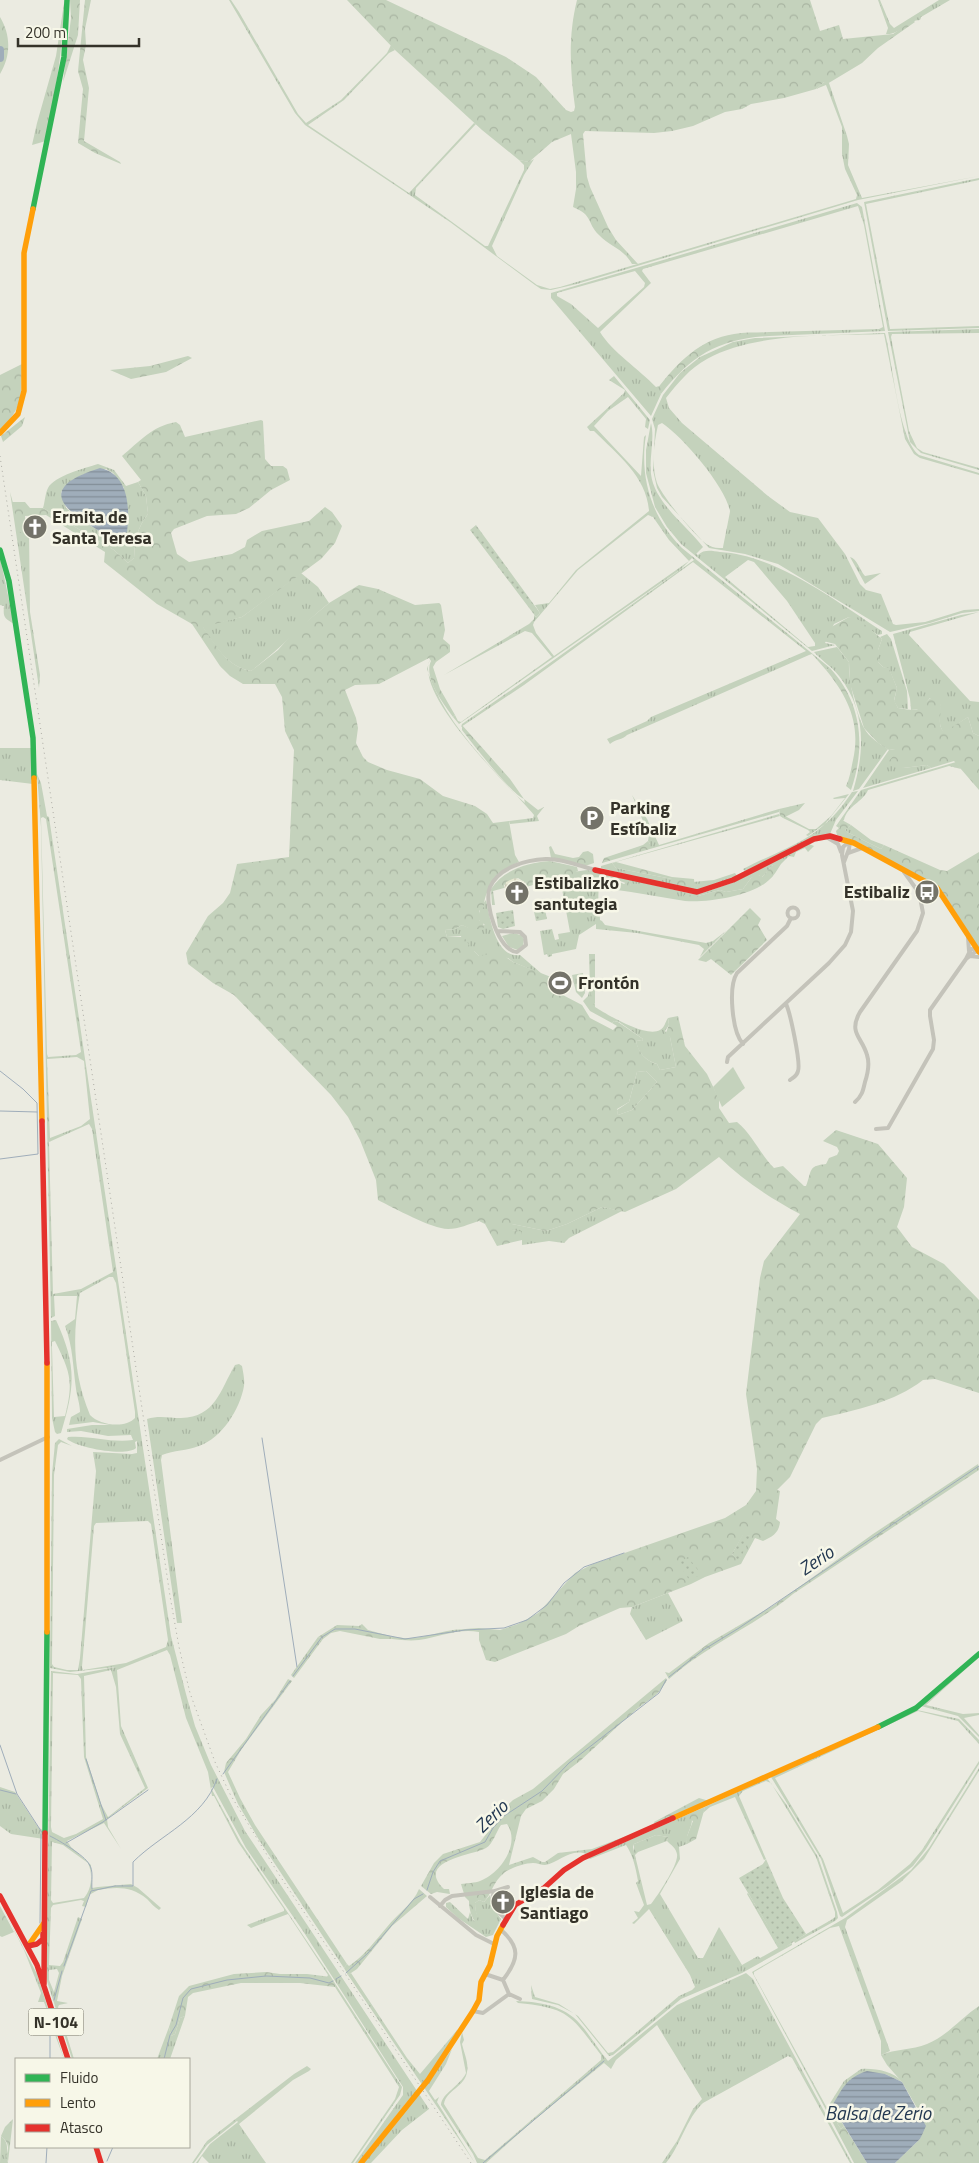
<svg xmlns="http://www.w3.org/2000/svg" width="979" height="2163" font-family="'Titillium Web',sans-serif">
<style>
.grass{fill:url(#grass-tufts);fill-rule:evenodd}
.forest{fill:url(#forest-crowns);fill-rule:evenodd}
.park{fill:#c4d2bc}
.garden{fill:url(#garden-dots)}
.plaza{fill:url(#plaza-grid)}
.water{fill:url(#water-rules)}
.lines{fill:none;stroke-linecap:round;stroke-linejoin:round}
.stream{stroke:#9fadba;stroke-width:1}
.river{stroke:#9fadba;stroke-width:8}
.street{stroke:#c4c3ba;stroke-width:4}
.fast{stroke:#30b455;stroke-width:5.5}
.slow{stroke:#ff9f0a;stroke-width:5.5}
.jam{stroke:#e5322d;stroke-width:5.5}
.rail{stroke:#acaba4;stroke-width:1;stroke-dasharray:1 4;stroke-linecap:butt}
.labels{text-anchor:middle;stroke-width:5;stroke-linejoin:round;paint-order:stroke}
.shield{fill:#f7f7e8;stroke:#6e6d62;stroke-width:1}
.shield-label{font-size:16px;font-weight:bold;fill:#343229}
.poi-label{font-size:18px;font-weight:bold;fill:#343229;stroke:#f7f7e8;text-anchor:start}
.water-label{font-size:19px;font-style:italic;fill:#233851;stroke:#f7f7e8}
</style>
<defs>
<pattern id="grass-tufts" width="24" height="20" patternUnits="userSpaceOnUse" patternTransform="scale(1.25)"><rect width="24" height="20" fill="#c4d2bc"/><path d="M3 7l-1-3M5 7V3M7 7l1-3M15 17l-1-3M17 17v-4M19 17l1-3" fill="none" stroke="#a9b5a2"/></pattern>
<pattern id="forest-crowns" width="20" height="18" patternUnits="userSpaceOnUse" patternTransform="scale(1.25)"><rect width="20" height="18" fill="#c4d2bc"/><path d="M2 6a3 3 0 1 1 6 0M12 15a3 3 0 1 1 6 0" fill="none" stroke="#a9b5a2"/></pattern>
<pattern id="garden-dots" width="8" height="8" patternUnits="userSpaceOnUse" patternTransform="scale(1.25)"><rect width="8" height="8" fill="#c4d2bc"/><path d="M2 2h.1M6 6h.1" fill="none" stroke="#a9b5a2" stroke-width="1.8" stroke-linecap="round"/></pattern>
<pattern id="plaza-grid" width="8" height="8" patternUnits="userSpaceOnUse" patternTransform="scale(1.25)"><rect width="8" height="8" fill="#e7e8d2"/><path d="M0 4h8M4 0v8" fill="none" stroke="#c7c7b4"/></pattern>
<pattern id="water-rules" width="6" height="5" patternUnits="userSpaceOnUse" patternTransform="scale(1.25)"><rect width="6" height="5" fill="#9fadba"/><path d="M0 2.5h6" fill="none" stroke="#828d97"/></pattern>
</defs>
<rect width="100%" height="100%" fill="#ebebe1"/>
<path class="grass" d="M229 0H231L239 12 298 114 306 123 341 100 387 53 391 45 395 50 389 53 344 100 308 125 409 193 474 123 476 124 416 188 415 195 485 246H488L524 170V165L519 160 529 162 534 159 524 175 492 246 497 256 537 285 550 289 560 287 856 199 857 195 845 169 842 154V127L826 85 816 89 824 82 829 83 847 136 849 144 848 165 862 198 979 176 858 200 577 284 551 290 541 289 535 285 450 222 305 125 295 113Z
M878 0H880L890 24 894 28 939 0H950L921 17 920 20C908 20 900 35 886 34L888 28Z
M64 3C63 50 55 95 46 141L32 145 37 123 56 56Z
M979 178V180L866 204 890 329 979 326V328L888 331 864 202Z
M857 203 862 207 885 331 769 336V332L879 329 883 327 864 225 858 206 643 269 642 271 651 283 600 332C612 352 639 369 656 387L659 386 658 389 661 394 651 416 551 298V293ZM635 271 645 283 644 287 598 328 571 304 557 296V293Z
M979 329V333L892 334 891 337 909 431 917 448 923 452 979 468V470L921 453 910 442 888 332Z
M885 333C893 362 898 438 919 455L979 473V475L920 458 914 454 905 439 884 334C831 336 754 332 707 359 690 368 677 384 666 398L669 408 682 423 768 496 790 512 818 518 845 554 860 584 866 590 881 594 893 624 896 625 925 622 964 610 979 609V611L962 613 930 623 890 632 778 564 745 554 709 548 662 497 657 488 653 470 655 429 652 419 663 395 680 373 700 357 733 342 755 338ZM662 423C683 437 725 486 730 511 730 513 724 542 723 548 718 548 713 548 708 545 696 538 662 496 657 483 651 465 654 443 658 425Z
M614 376 650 420 648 429 645 427 646 419 628 397 608 411 594 426 641 476 644 437 646 435C639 478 652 518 682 548L830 668 826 670 812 654 809 655 627 735C623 740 615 739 610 744L607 739 647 721 651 717 806 651 693 562 524 685 461 727 462 724 540 670 694 560 692 558 681 569 459 724 453 717 455 715 458 721 461 722 552 657 532 633 525 631 444 675 529 624 534 619V615L536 617 540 613 535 605 549 603 576 570 649 511C647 477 617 454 594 431H590L587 427 624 393 625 390 609 380ZM648 515 653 517 669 540 689 561 554 656 536 633 533 625 534 622 578 570Z
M651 423C655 439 649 457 651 474 654 502 686 525 703 547L696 554 698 555C704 549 712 551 720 552 776 555 836 601 882 631V634L878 635 849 617 834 624 825 643 835 645 812 651 681 544 667 527 655 507 646 473V450ZM748 560 754 562 787 601 815 643V646L808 647 725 577Z
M98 464 114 470 126 486 138 482 146 496 148 514C137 528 135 540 134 558L128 563 114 550 43 508C45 502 45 494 48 488 54 476 85 468 98 464ZM106 469 113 473 124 488 113 539 84 522 66 508 61 492C75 476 85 472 106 469Z
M10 492 21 532 26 529 29 530 30 612 40 675 39 688Z
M0 557 14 624C4 618 3 617 4 606L0 605Z
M850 557C857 558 860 571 865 576L881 573 865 584Z
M301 573 318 587 329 603C302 625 279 650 251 671 226 666 216 646 202 626L242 617Z
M979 612 910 632 909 635 970 701 979 702V736L973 733 968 717 944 733C938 726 939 713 941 705L930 698 921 709 911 710 910 699 893 634 961 615Z
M887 634 891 639 907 691 908 709 898 708 894 701 897 688 889 669 883 667 878 662V650L882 639 880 637Z
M837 647 849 662C848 680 856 712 864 728 869 737 879 744 888 749L859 789 853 791C865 751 866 710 839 676 832 667 821 660 814 652Z
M430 659 427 669 429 675C446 722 484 760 517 796L525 803 524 799 538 810 544 807 537 816 539 821 510 824 509 821 533 818 534 815C511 787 413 696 430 659Z
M0 748H31L33 784 0 780Z
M895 749 903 768 927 765 931 768 863 788 889 750Z
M956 762 961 769 949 766 868 790C863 802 847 806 844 820L839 824 841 826 839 828 836 826 861 790Z
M37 774 41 783 47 816 49 817 171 1636 186 1694 195 1726 211 1765 245 1831 429 2109 402 2130 371 2163H364L411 2097 358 2163H355L403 2095V2087L303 1931 246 1848 213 1787 211 1788 241 1843 331 1977H327L328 1975 288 1914 251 1928 247 1925 284 1911V1909L238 1842 214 1796H212L208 1772 186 1718 170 1655 167 1650 117 1670 121 1726 148 1788 107 1819 108 1827 121 1849 104 1823 67 1841 71 1847 91 1865 92 1888 98 1887V1890L89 1895 86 1907 82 1906 84 1901 81 1900 53 1905 51 1908 49 1965 60 1966 63 1962 78 1917 82 1919 62 1976 57 2001 68 2003 59 2005 58 2007 74 2059H72L46 1978 51 1671 77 1674 116 1667 70 1672 50 1668 52 1474 55 1443 59 1439 72 1446 61 1442 58 1445 54 1475 52 1664 54 1667 67 1670H78L80 1658 96 1471 93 1452 132 1454 137 1453V1441L135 1442 136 1448C127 1457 77 1448 67 1439L68 1437C90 1435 110 1443 133 1440L131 1435 108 1436 81 1431 67 1432V1429L92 1425H110L93 1422 69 1425 71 1417 80 1412C80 1404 77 1397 76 1389 73 1367 73 1347 65 1326L75 1319 77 1296H54L55 1316 51 1318 41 827ZM43 817 46 819 79 1038 81 1052 76 1055 48 1057 47 1054 41 818ZM77 1057 84 1061 90 1119 81 1126 50 1138 47 1059ZM89 1124 92 1129 113 1272 81 1289 53 1294 49 1142ZM109 1277H113L116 1283 135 1412V1418C125 1429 99 1425 90 1415 73 1374 72 1336 80 1293ZM148 1521 151 1524 168 1640 166 1647 126 1663 83 1670 82 1667 94 1526 96 1523ZM111 1670 116 1687 120 1734 145 1788 108 1817 101 1804 86 1757 84 1676ZM53 1673 78 1675 81 1679 84 1757 103 1819 76 1834 64 1838 52 1832 51 1827ZM52 1842 63 1845 88 1863C93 1874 92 1889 84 1898L53 1903 51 1900ZM57 1969 59 1973 54 1992 49 1980V1970Z
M858 791 836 820 830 834 745 871 743 869C790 845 821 840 852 792Z
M849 794 825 824 808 836 806 835 810 832 808 830 783 818 785 816 809 829H816L831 816 845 798 834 799 833 798Z
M632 795 647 819 659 845 779 809V812L650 849V844L648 841 649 835Z
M779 814 780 816 612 863 616 868 672 879V886L601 868V866Z
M851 825 871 840 884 845 881 849 847 832 845 830Z
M809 844 814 846 808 852 805 848 796 852 794 857 789 856 781 864 773 865 761 878 759 875 751 878 743 889 726 892 720 890 698 896H685V901L631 892V885L609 877C602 881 588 879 582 875L578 879 573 877V872L587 870 688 893 699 894 732 883Z
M735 873 737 876 721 883 695 890 693 882 714 880Z
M557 880 599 888C597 900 600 909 600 920L602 921 605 925 706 943 713 941 726 931 700 957 704 949 699 945 637 933 596 929V924L579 935 576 949 552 954V956L548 957 547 954 544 955 540 931 552 929 555 940 559 939 558 934 570 932 562 889Z
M486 900C490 918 496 959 520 955L542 974 513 962 508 958 479 956 474 951H465L461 936 447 937 445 930 455 929 462 925 469 928 485 925 479 920C478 912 481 906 486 900Z
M513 933 521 935 524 939 523 946 518 950 509 947 502 936Z
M583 973 585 993 582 998 576 992 572 975Z
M590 987 594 1004 595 1003V1007C608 1015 646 1038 660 1030 665 1027 665 1022 668 1018L669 1025 665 1031 670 1037 676 1067 660 1070 657 1064C646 1061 637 1052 636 1040L642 1041 643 1039 619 1022 614 1021 612 1023 590 1011 583 1001 588 996Z
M646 1071 657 1082 632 1110 618 1115 617 1110 629 1102 637 1072Z
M602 1207 622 1211 569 1238 564 1243 549 1241 522 1245V1232L512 1230V1224L546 1231 567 1224Z
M56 1320C77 1366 75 1386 61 1433L57 1434 55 1432 52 1418 51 1321ZM55 1341C70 1372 74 1381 65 1416L54 1417 52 1347V1342Z
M239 1364 242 1366C243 1372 245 1380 244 1386 240 1409 222 1438 199 1446 187 1451 174 1450 162 1455L161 1460 182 1623H177L147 1419C159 1415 169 1418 181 1418 216 1417 220 1390 235 1365Z
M668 1593 683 1621 646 1640 630 1614 632 1607Z
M479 1628V1632C458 1628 440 1637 419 1640 410 1641 401 1640 392 1639L390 1636C413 1641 425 1636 447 1631 457 1629 468 1629 479 1628Z
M318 1637 323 1639 294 1678 291 1675Z
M979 1657 926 1705 963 1714 979 1713V1715L964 1718 979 1735V1737L958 1716 921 1706Z
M917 1710 959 1719 979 1740V1744L958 1721 918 1711 775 1778 823 1859 843 1913 878 1890 910 1864 922 1850 979 1761V1764L926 1849 913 1866 888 1886 842 1917 840 1916 821 1859 771 1777Z
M979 1768V1771L924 1859 901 1882 847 1920 845 1927 890 2051 881 2055V2041L839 1926 830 1928 754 1972V1975L827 2108 844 2081 861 2069C874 2068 894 2071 902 2082L885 2074 832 2106 844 2126 841 2129 837 2123H833L752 1972 845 1918 911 1870 929 1848Z
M224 1772H228L240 1798 255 1825 347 1964 344 1968 259 1840 238 1804Z
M767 1778 786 1804 818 1857 837 1912 838 1918 835 1921 795 1943 794 1941 831 1920 835 1917V1912L816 1857 771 1783 766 1781 743 1791 739 1796 766 1859 764 1860 735 1797 710 1807 703 1813 705 1807Z
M0 1787 15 1792 38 1827 44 1831V1839L11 1834 0 1826Z
M691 1813C695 1827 685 1832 687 1844L679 1847 680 1859 660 1894 698 1958H703L719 1927 742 1965 758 1956 760 1958 778 1948 747 1894 748 1893 782 1948 792 1943V1945L742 1973 681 1999 613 2055 609 2056 575 2014 558 2005 532 1999 531 1985 535 1997 559 2004 578 2016 608 2053 613 2052 679 1996 692 1990 695 1987 690 1975 649 1909 634 1924 632 1923 638 1918 634 1911 639 1912 644 1905 636 1883 638 1881C636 1869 633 1855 626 1845L590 1859 589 1858ZM656 1835 668 1837 667 1841C671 1845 676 1848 677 1854 679 1864 658 1895 651 1904L647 1905 633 1847 634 1844Z
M490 1895 492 1906 501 1919 493 1935 486 1937 458 1918 446 1907V1903L450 1902 468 1919 470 1912 473 1920 483 1926C477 1918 475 1912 475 1903L479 1900 484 1902Z
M0 1903 37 1974 64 2059 54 2032 48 2029V2013L44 2002H38L41 1993 24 1950Z
M351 1973 407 2058 420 2074 458 2029 429 2082 452 2049 446 2064 429 2091 435 2100 439 2097 437 2102 475 2163 348 1975Z
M746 1973 753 1979 852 2163H850L792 2058 788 2056 703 2103C686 2119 681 2145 666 2163H662L677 2141 693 2109 702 2099 657 2025 616 2060 611 2069 604 2063 533 2121 486 2163H477L473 2154 441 2105C441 2094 461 2085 466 2073L460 2042 462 2032 464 2040 462 2044C464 2053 469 2063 467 2072 465 2087 446 2090 444 2104L478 2158 485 2160 601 2060V2055C571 2016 570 2008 518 2003L516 2001C539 2002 564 2005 580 2024 590 2035 598 2049 608 2061L677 2005Z
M336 1985 402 2087 400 2095 353 2163H351L395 2099 399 2087 335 1987Z
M185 2016 170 2059H157L169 2027 171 2036 175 2034 180 2018Z
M307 2066 311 2069 309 2071 293 2080 239 2124 266 2163H209L202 2156 198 2163H196L210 2144 238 2122 237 2121 207 2145 194 2163H192L207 2141 294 2074Z
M1 2136C11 2144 5 2152 8 2163H0Z"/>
<path class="forest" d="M70 0H80L78 35 63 82 71 18Z
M85 0H91L85 29 86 45 83 60 89 88 84 141 120 162 121 164 95 153 78 143 83 89 78 71Z
M347 0H386L506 57 536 77 566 110 571 112 574 111 575 107C570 70 568 36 577 0H810L820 31 839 25 843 39 893 34 913 20 915 22 878 48 862 63 827 84 824 82 816 89 784 98 751 104 742 109 725 112 693 126 672 131 654 133 585 131 583 134 587 177 590 187 608 227 616 240 638 264H632C623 248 610 247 599 235 586 222 594 216 573 207L576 189V172L571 134 552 142 529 162 519 160 482 130 395 50Z
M0 17C11 35 11 56 0 74Z
M769 332V336C719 339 692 355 661 394L657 389C677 363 700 339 734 334 745 332 758 333 769 332Z
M188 356 192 358 166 372 131 379 110 370 150 366Z
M22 364C21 395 24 407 0 430V375Z
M25 417 22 426 3 442 1 436Z
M261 420 263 421 265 459 271 466H283L287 469 290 480 271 490 249 508 236 514 207 516 174 529 171 533 177 554 189 562 232 554 245 547 247 540 262 531 309 521 325 507 332 512 342 526 335 543 321 559 242 617 203 627C217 646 226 666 251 671L278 650 293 633 329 603 359 585 378 589 415 605 439 603 441 605 445 630 443 639 450 645V652L436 662 433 667 440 689 455 715 453 717C444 704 423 678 431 661L429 658 379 684 355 685 345 690 356 718 358 728 356 743 363 757 368 762 387 770 420 779 443 796 475 806 487 814 493 823 509 821 515 855 519 862C501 869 484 888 484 907L479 911 480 915 479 917V920L483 922 484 928 472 930 462 925 455 929 445 930 447 937H464L469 945 465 948V951H474L479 956 494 953 503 955 513 962 556 979 559 993 582 1005 590 1018 613 1030 617 1026 612 1023 614 1021 618 1022 643 1039 642 1041 636 1040C638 1053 646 1061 657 1064L660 1070 676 1067 670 1037 665 1035 669 1025 668 1018 678 1016 685 1046 707 1074 719 1099V1108L729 1123 737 1122C753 1135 759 1153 774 1168L783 1166 804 1186H806C812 1170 808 1166 826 1164L829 1158 837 1155 839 1151 837 1147 823 1141 836 1130 878 1144 907 1178 904 1207 897 1227 912 1247 944 1264 979 1300V1393L935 1379 923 1380C895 1402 856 1410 822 1418L816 1424 790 1477 777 1490 780 1491 776 1519 780 1522C779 1533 772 1537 763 1541L755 1538 741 1564 705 1577 691 1584 632 1607 620 1608 579 1626 566 1634 495 1662 486 1660 479 1640V1628L500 1630 518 1624 538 1613 575 1573 593 1564 725 1518 746 1505 756 1491 757 1469 746 1394 760 1278 764 1261 800 1214C770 1198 744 1181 719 1157L676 1189 625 1212 602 1207 567 1224 546 1231 512 1224V1230L522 1231V1240L497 1246 485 1224 479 1221C469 1224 459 1229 448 1229 432 1229 394 1208 378 1200L376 1180 360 1140 348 1117 331 1095 234 995 213 983 188 964 186 953 208 916 223 903 230 893 237 864 289 857 294 750 285 731 282 697 275 684H243L230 676 220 666 192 624 157 604 104 562 105 552 54 520 46 515 25 516 26 529 20 533 12 502H25L30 508H43L114 550 128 563 134 558C135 540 137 528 148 514L146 496 138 482 141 480 122 456C139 442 152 426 176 422L180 425 185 437ZM646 1071 657 1082 632 1110 618 1115 617 1109 629 1102 637 1072ZM743 1535 750 1536 739 1560 732 1554Z
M849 617 859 620 882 639 878 650V662L883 667 889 668 897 688 894 700 898 708C926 713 916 708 936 694 938 697 941 702 941 706 941 715 937 725 944 732L968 717 973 733 979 736V790L954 761 931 768 927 765 903 768 891 765 888 762 895 754V749L889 750 878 743 864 728 850 684 849 662 835 644 819 640V634Z
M830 668C862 703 866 746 851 790L846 786C850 778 851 769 853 760 861 724 848 697 826 670Z
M462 725 510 779 524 799C512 795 473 744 462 730Z
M805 803 799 810 783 818 780 816 779 809Z
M842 820 851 825 845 830 847 832 881 849 884 845 940 870 947 871 979 852V949L942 891 858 842 837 835 836 831 840 827 839 824Z
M648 841 650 844V849L602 863 604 858 643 845Z
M551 846 555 854 573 858 579 857 583 852 588 851 593 854 594 863 585 866 551 858 549 847Z
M550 861 577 867 578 871 573 873 575 879 582 875 587 878 593 877 605 880 608 877 624 884 628 881 632 887 631 892 603 888C593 892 585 883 576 881 567 880 560 880 551 882L550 880 536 891 533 885 526 887V883L518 878 504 885V888L493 891 495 905H492L491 889C504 869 528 863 550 861Z
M616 862 672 877 694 879 695 890 672 886V879L616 868 612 863Z
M779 863 781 864C777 870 774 876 769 880 753 896 707 903 685 901L684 895 698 896 720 890 726 892 743 889 751 878 757 874 762 877 773 865Z
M750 908 761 919 758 925 767 940 731 975 711 959 706 962 698 960Z
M589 954H595V1003L593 1005 590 989Z
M978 1464 979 1470 793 1594C755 1626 707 1645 669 1679L665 1672 669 1673 709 1643 774 1605 873 1534Z
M362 1624 368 1630 390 1636 392 1639H380L340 1631 331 1633 323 1639 318 1637 337 1625 359 1626Z
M666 1678 667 1680C658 1697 649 1699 636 1710 617 1726 599 1744 580 1761L563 1774 554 1789 542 1801 526 1809 521 1816 509 1865 533 1857 542 1862H545L558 1853 592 1849 629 1835 586 1854C570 1848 559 1863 545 1865 541 1865 537 1863 533 1863 525 1863 510 1868 504 1873 493 1882 492 1893 484 1902L479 1900 475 1903C475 1915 480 1920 486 1929 474 1927 469 1912 469 1901L465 1897 461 1884C467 1883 475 1883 480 1881 500 1874 521 1844 507 1824L501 1825C496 1832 493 1844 486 1848 475 1855 414 1860 444 1889H449L450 1894 437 1892 431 1894 421 1886 434 1863 443 1854 480 1842 487 1833 497 1815 513 1800 533 1789Z
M288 1679 292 1681 241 1750 228 1772H224L226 1763 246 1739 261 1715 275 1700Z
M699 1798 709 1801 655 1824 654 1822Z
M705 1807 696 1839 687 1844 686 1839 693 1821 689 1819 691 1813Z
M656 1835 668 1837 667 1841 638 1852 634 1856V1844Z
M131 1884 138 1888 161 1908 159 1910C154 1907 151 1903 147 1899 131 1886 117 1887 98 1890V1887Z
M419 1889 427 1896 392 1926 357 1969 348 1975 344 1968 347 1964 349 1966C365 1955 375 1941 387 1927 397 1914 413 1904 419 1889Z
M0 1906 14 1932 2 1937 0 1936Z
M266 1972 280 1974H307L331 1977 336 1985 335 1987 300 1983H241L193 1993 188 1997 185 2016 180 2018 175 2034 171 2036 169 2027 179 1996 189 1986 234 1974Z
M979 2006V2163H895L920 2139 924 2120 902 2082 887 2065 881 2055C895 2049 912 2050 927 2044 947 2036 961 2018 979 2006Z
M13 2119 8 2162 6 2156C10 2147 8 2142 1 2136L5 2127Z
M833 2123H837L841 2129 844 2126 867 2163H854Z"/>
<path class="park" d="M733 1067 745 1088 722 1107 713 1087Z"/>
<path class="garden" d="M476 525 540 613 536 617 470 530Z
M544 905 547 919 536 921 533 907Z
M513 910 515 926 503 929 498 927 496 913Z
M743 1534 751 1536 739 1561 732 1554Z
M688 1557 701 1574 690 1581 678 1563Z
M766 1859 783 1898 806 1934 782 1949 739 1878 763 1864Z"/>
<path class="plaza" d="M515 878 525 882 528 898 520 900 522 890 520 882 517 884 516 881H513L511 885 509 884 508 887 504 888 506 882Z"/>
<path class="water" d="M100 468C129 474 130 508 127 532L120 537 113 539C74 516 26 491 100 468Z
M867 2071 885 2074 902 2082 926 2126 920 2139 895 2163H867L832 2106C843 2088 846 2078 867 2071Z"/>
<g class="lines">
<path class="stream" d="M0 1071 23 1089 37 1103 38 1154 0 1159
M0 1111 37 1112
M262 1438 297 1667
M293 1676 322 1637 335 1629H355L405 1639 465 1630 504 1628 527 1620 547 1605 564 1583 584 1567 624 1553
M669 1677 703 1650 739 1628 979 1466
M0 1745 17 1794 43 1834
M86 1759 106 1820
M223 1774 290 1681
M0 1790 16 1794
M50 1836C60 1841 84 1855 89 1864 94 1871 91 1881 92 1889
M66 1843 103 1822 148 1790
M427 1890 433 1872 440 1861 485 1842 493 1828 504 1816 542 1791 569 1763 659 1693 666 1680
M40 1923 41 1834
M64 1966 91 1891 115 1886H133V1862C161 1834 203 1819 217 1779
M346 1973 368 1953 414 1899 423 1894
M336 1979 341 1976
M54 2000 62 1971
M50 2059V2015
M164 2059 170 2035 176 2025 183 1998 191 1989 227 1980 266 1976 310 1978 329 1983 333 1981
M107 2161 113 2147
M46 2163 47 2147
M483 2163 604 2061"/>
<path class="river" d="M0 50V58"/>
<path class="street" d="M828 838 838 844 841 852
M848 853 862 848
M844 862 849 849 850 841
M904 872 917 890
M921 896 925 888V881
M787.5 913a5.5 5.5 0 1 1 11 0a5.5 5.5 0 1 1-11 0Z
M497 931 520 932 525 937 526 945 517 952C499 952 483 902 490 887 499 867 526 860 546 859 561 858 580 866 595 870
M968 937 969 951
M970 956 979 957
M966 959 971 949 977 950
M786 1004C790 1012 801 1063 798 1071 797 1076 794 1077 790 1080
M743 1044C732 1032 728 987 737 973L787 926 791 918
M727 1062 728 1057 829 963 845 945 851 932 853 911 842 855 843 847 850 841
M855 1102C862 1096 863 1091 865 1082 868 1073 870 1064 867 1055 862 1037 848 1033 860 1012L917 931 923 913 918 887 925 881
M876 1129 888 1128 933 1049 934 1040 930 1016V1010L966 959 978 950
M0 1460 48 1437
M430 1897 476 1935 494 1944
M440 1906 445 1900 452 1896 495 1891
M506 1919C497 1912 488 1902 495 1891L508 1887
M500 1929C521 1947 519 1959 503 1980
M485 1974 503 1980
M503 1980 509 1994 520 1999
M473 2011 483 2013 509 1994"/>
<path class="fast" d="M33 209 64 57 67 0
M0 550 9 581 33 738 34 778
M878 1727 916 1708 979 1654
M45 1833 47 1632"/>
<path class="slow" d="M0 433 18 414 24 391V253L33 209
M34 778 42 1121
M840 839 854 843 937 888 979 952
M47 1632V1363
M673 1818 878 1727
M28 1946 44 1923
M361 2163 428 2080 473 2011 479 2000 481 1982 490 1965 497 1936 503 1925"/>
<path class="jam" d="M595 870 697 892 733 880 814 839 830 836 840 839
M42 1121 47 1363
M0 1896 37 1965 68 2059
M503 1925 515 1905 544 1888 564 1870 583 1858 673 1818
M28 1946 37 1944 43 1939V1934
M44 1984 45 1833
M96 2147 101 2163"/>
<path class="rail" d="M0 456 170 1596 179 1647 190 1693 215 1762 230 1794 278 1873 471 2163"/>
</g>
<defs>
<symbol id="church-disc" viewBox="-11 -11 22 22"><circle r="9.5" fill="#747369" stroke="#f7f7e8"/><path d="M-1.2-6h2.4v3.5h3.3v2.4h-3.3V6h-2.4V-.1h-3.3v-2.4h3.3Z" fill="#fff"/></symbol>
<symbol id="parking-disc" viewBox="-11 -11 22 22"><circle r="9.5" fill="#747369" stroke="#f7f7e8"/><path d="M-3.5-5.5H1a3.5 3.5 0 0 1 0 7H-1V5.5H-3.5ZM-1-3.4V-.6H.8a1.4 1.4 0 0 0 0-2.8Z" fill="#fff"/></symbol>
<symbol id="bus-disc" viewBox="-11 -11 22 22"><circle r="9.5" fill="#747369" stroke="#f7f7e8"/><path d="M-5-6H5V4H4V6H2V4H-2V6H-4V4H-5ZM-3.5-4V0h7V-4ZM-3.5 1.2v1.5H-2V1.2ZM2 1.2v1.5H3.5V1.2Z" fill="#fff"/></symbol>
<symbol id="stadium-disc" viewBox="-11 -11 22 22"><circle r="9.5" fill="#747369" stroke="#f7f7e8"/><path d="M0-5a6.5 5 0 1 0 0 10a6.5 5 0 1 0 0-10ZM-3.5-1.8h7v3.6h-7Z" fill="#fff"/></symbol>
</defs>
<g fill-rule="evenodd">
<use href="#church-disc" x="21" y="513" width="28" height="28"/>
<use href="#parking-disc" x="578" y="804" width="28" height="28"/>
<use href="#bus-disc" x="913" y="878" width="28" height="28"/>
<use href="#church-disc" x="503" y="879" width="28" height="28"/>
<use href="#stadium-disc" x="546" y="969" width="28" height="28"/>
<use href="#church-disc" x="489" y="1888" width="28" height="28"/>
</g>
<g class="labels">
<rect class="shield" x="28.5" y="2008.5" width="55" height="27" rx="4"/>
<g class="shield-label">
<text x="56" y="2028">N-104</text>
</g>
<g class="poi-label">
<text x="52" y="523">Ermita de<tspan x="52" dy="21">Santa Teresa</tspan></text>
<text x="610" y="814">Parking<tspan x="610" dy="21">Estíbaliz</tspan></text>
<text x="534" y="889">Estibalizko<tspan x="534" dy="21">santutegia</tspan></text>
<text x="910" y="898" text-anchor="end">Estibaliz</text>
<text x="578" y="989">Frontón</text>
<text x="520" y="1898">Iglesia de<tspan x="520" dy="21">Santiago</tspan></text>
</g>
<g class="water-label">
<text transform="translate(816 1560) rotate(-34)" y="7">Zerio</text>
<text transform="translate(491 1816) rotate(-44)" y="7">Zerio</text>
<text x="878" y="2120">Balsa de Zerio</text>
</g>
</g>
<rect x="15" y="2058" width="175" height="90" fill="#f7f7e8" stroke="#a9a89c"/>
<rect x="25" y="2074" width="25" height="8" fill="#30b455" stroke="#a9a89c"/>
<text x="60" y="2083" font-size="15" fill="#343229">Fluido</text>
<rect x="25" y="2099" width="25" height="8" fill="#ff9f0a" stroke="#a9a89c"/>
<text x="60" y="2108" font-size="15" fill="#343229">Lento</text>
<rect x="25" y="2124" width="25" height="8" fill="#e5322d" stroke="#a9a89c"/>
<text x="60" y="2133" font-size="15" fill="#343229">Atasco</text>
<path d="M18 38v8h121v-8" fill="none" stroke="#343229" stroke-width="2.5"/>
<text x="25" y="38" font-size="15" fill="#343229" stroke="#f7f7e8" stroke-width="4" paint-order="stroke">200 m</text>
</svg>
